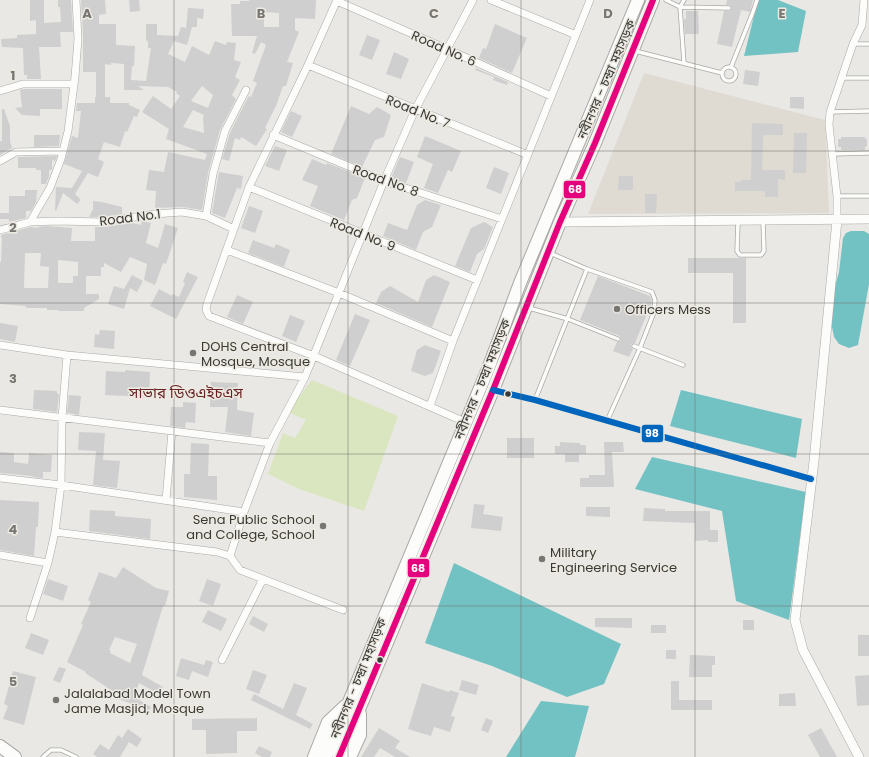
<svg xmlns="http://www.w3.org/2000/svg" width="869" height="757" font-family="Poppins,'Noto Sans Bengali',sans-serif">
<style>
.built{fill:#dfdad2}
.green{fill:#dae6bf}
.water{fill:#72c2c3}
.building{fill:#d0cfcf;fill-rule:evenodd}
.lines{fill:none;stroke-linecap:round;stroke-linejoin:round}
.service-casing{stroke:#aaa9a6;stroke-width:5}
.minor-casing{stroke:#aaa9a6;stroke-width:8}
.tertiary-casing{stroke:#aaa9a6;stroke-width:10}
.trunk-casing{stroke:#aaa9a6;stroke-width:14}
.service{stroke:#fcfcfb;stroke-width:3.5}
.minor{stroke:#fcfcfb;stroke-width:7}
.tertiary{stroke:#fcfcfb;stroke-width:9}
.trunk{stroke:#fcfcfb;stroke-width:12}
.bus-1-casing{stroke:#ece9e1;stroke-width:9}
.bus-2-casing{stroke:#ece9e1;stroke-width:9}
.bus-1{stroke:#e5007d;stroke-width:6}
.bus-2{stroke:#0065bd;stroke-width:6}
.grid{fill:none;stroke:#777673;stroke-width:1;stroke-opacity:0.55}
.poi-dot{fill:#777673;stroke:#ece9e1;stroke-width:1.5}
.bus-dot{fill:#3a3936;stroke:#ece9e1;stroke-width:1.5}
.labels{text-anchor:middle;stroke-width:3;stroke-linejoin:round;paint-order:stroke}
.street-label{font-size:13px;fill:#3a3936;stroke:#ece9e1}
.poi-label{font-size:13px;fill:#3a3936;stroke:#ece9e1;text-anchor:start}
.quarter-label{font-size:15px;fill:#682225;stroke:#ece9e1}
.grid-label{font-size:13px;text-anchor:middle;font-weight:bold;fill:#777673;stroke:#ece9e1;stroke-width:3;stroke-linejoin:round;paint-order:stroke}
.line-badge{stroke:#ece9e1;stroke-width:1.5}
.badge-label{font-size:11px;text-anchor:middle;font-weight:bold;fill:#fff}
</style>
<rect width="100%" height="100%" fill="#e9e8e4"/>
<path class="built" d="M644 73 825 120 829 213 588 214Z"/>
<path class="green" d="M312 380 398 416 364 511 299 489 268 474 283 433 295 438 306 420 287 412Z"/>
<path class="water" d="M758 0H778L806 11 798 52 744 56Z
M851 231H864L869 234V284L858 345 849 348 839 344 834 337 831 322 835 286 839 272 843 238 846 233Z
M681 390 802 419 796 458 670 426Z
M652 457 806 492 789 620 736 601 722 511 635 489Z
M454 563 621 644 604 684 567 697 492 666 425 643Z
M541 701 589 706 575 757H506Z"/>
<path class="building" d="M30 0H44V23L61 22 60 7H58V0H71L73 32H60L61 47H39L41 79H27V75H24L23 48 2 47 1 39 17 38V35L36 34V20L30 21Z
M81 0H105L106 14 99 15V24H116V45L135 46 134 66H132L131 80 146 81 151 48H148V42L146 40V24H157V35L178 36 181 27 186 28 188 8 204 9 203 19 197 18V27H192L187 45 174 41 168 54 185 62 192 46 209 55 215 41 226 45 227 42 236 43 234 60 241 62 235 77 240 80 232 95 236 99 220 130 208 173 202 210 183 207 155 208 156 191 146 190 149 170 164 172 168 152 205 160 207 154 166 139 169 129 142 112 153 96 171 109 180 96 176 93 177 92 168 87 138 86 144 90H124V64L111 63V65L105 64V97H110V103H129V105L140 110 137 117 134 116 127 132 125 131 120 147 104 142 98 159 104 162 98 177 88 173 75 194 81 200 77 204 63 193 56 211H55L56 187 72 188 82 171 64 164 72 136 78 138 81 111H76L77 103H95V97H96V72H83V32ZM202 86 213 95 208 108 191 101ZM193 110 204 115 203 118 204 133 183 127Z
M129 0H139L140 11 130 12Z
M249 0H316L315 19 295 18V30L299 32 287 62 293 63 286 86H283L276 106 265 128 267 129 256 146 241 137 240 140 235 138 229 161 222 159 230 133 244 105 249 96 251 97 257 83 253 81 266 45 261 42 255 54 252 53 257 36H232L231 4H240V1H249ZM264 12 279 13V27H264Z
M727 0H753L750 12 741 10 732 47 717 44 724 11H730L732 8 730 5H726Z
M686 11H698L699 34H685L684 20 686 19Z
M495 24 527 38 512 73 479 58 483 48 486 49Z
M367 35 380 40 372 60 359 55Z
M394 52 409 59 401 79 386 74Z
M476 68 508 82 507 85 493 80 494 77 475 70Z
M745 70 760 72 758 86 743 84Z
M24 89H62V109H40V116L22 115 15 108 22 107 20 90Z
M790 97H804V109L790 108Z
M351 106 369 114 377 107 391 115 384 137 375 140 362 167 331 154Z
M2 109H4L10 126V141L12 148 0 155V141H2Z
M291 111 302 116 292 137 281 132Z
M752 123 783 124V135H763L762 170H785V180L778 179V197H765V191H735V182H741V180H751Z
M794 133H807L806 173H793Z
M34 135H60L59 146 34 147Z
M425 136 461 151 452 172 448 170 438 193 424 188 433 164 417 157Z
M841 137H865V139H867V146L865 147V150H841V147H838V139H841Z
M275 146 287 150 279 171 265 166Z
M57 156 55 161 52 160V169L51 170H49V176L46 184H41V170H36V168H18V157Z
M400 157 414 162 406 183 391 178Z
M312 159 326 165 327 163 365 178 357 198 352 200 344 220 310 206 318 186 302 180Z
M494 167 509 173 501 194 486 188Z
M219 172 243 176 241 189 237 188 225 218 212 213Z
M619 176H633V190H618Z
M25 190H37L36 202 31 211H26V218L9 222V219H0V213H9V196H25Z
M645 194H657L656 213H645Z
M425 200 441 205 432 227 423 232 416 250 383 236 388 223 407 230 417 205Z
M93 201 102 202 122 207V214L103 217H89L93 209Z
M249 206 263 211 255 233 241 228Z
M142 221 151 223 146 243 158 248 165 224 178 228 166 264 163 263 155 285 144 280 147 264 130 257 121 272 104 263V267H101V276H86V294H99V299L84 308V311H58V310H47V308H26V306L0 304V262H1L2 239 1 235 30 227 38 228V227L46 226 72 228 71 241H95V227H104L132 223 141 225ZM25 253H41L40 266 49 267 48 288H24ZM58 260 78 262V276H73V283H58Z
M484 222 493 227 484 249 477 254 470 272 455 266 471 228Z
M253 240 274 248 276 244 290 250 284 267 248 253Z
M688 258H746V323H733V273H688Z
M187 272 198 277 176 319 150 306 159 289 172 296V294L179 297 185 283 183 282Z
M132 275 143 281 137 292 130 288 124 309 108 304 114 286 124 289Z
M434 275 450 282 432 327 376 303 381 292 390 286 418 302 426 280Z
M598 276 650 296 652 302 635 343 631 344V347L633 349 629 357 613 351 617 342 621 341 620 336 580 320Z
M237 295 253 302 243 324 227 317Z
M355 314 370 320 350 366 336 360Z
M290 315 305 321 296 342 282 336Z
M0 323 18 326 15 342 0 339Z
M100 330 115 331 114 349 94 347 95 334 99 335Z
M425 345 441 351 433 373 425 376 411 371 417 350Z
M125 370 150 372 149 397 105 395 106 371 125 372Z
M211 382 238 383 237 410 254 413 251 436 225 432 228 407H210Z
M34 390 57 391V394H59L57 412 33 409Z
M69 395 81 396 79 415 67 413Z
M183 402 196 403 195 423 186 422 185 428 170 426 171 407H183Z
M79 432 105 433 103 460 120 461 117 488 93 485 96 451 78 450Z
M507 438H534V458H507Z
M560 442 580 443V445H586V454H579V462H565V454H555V446H560Z
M604 442H623L624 452H612L614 487H580V478H589V475H605Z
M191 443 209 444 208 476H217V500L184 497V474H190Z
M0 452 14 453V462L28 464 29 453 52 455 51 472H43V478L33 477V476L0 473Z
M0 500 39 502 38 527H36L34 556 0 550Z
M474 504 485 505 483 514 503 517 501 531 471 528Z
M586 507H610V517L586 516Z
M644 508 665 509V511H710V530H718V542H708V540L695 541V523L643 521Z
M90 510 115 511V516L151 519 150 539 89 531Z
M123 567 156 588 169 591 165 606H163L142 675 163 687 159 694 139 683 134 697 151 707 149 710 118 699 119 695 85 673 86 672 67 662 83 625 81 624 91 602 88 600 99 572 116 578ZM115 637 137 644 130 663 110 653 111 651 109 650Z
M48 579 68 586 63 601 43 594Z
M207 579 221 584 213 606 199 601Z
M208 610 227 619 221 631 202 622Z
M253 616 268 624 264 632 249 624Z
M595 618H632V628L595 627Z
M743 620H754V630H743Z
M651 625H666V633H651Z
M31 633 49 640 43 655 25 648Z
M858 635H869V656H858Z
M666 650H676V659H666Z
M690 655 715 656V665H712V677H689Z
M181 658 204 665 206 660 213 662 208 677 192 671 189 680 176 676Z
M59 667 66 669 60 683 53 680Z
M253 670 267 675 259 694 246 689Z
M13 671 36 677 24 725 3 719 8 706 4 704Z
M869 675V705L857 706 855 676Z
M462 680 479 685 476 695 459 690Z
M671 681H679V700H712V710H671Z
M294 683 307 688 296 715 313 724 310 729 251 700 254 694 283 709Z
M422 683 449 692 450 690 459 693 451 716 455 717 450 732 434 727 431 736 408 729Z
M795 693 796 706H779V694Z
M257 718V731H237V753L206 754V730H192V719Z
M486 718 493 721 488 733 481 730Z
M379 728 400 741 395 748 410 757H395L380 748 374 757H361Z
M821 728 837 757H820L808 735Z
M128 729 142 739 137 747 129 742 120 757H97L93 754 100 744 109 750 118 735 122 738Z
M259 746 272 752 270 757H262L255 753Z"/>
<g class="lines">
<defs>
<path id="service" d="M666 0 680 7 684 0
M853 44H869
M635 51 722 73
M684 63 680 7 729 8
M731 67 753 12 757 0
M722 74a7 7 0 1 1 14 0a7 7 0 1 1-14 0Z
M842 78H869
M830 112 869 111
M833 154 869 153
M837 196H869
M738 222 737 251 740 255H761L764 251 763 221
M587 269 652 292 655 300 654 312 640 348 607 421
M529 308 568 319 618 339
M634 346 683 365
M535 400 587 269 550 253
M43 757 51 750H61L76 757"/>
<path id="minor" d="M337 0 308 65 249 187 207 304 206 310 209 316 314 356 465 422
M491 0 576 35
M337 1 447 49 551 96
M308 65 528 155
M0 91 23 84H74
M273 135 384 181 502 219
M0 161 16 152 62 151
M249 187 477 280
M206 216 213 174 225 131 246 90
M837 220V196L829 125 830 112 853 44 862 25 864 0
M30 222 50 188 61 159 68 131 75 77 78 39 76 0
M0 230 30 222 57 221 103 222 155 214 182 212 206 216 234 229
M227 250 339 293 453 341
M0 345 67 355 305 377
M493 390 535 400 811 479
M430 406 453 341 590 0
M0 410 270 443
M0 478 61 485 244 512
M166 500 172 431
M55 532 217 552 230 556 240 570 343 610
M0 555 48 563
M230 556 244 512 270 443 305 377 384 181 415 110 473 0
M30 618 48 563 55 532 61 485 62 418 67 355
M222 660 263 579"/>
<path id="tertiary" d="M837 220 814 461 795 620 803 650 859 757
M560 222 869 219"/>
<path id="trunk" d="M0 746 15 757
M314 757 328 722 345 706
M326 757 488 369 520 283 638 0
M339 757 493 390 560 222 595 143 653 0
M350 757 360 735V714"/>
</defs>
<use href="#service" class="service-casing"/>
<use href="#minor" class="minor-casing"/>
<use href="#tertiary" class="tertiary-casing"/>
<use href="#trunk" class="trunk-casing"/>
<use href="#service" class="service"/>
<use href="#minor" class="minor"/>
<use href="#tertiary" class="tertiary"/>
<use href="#trunk" class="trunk"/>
<defs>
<path id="bus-1" d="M339 757 493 390 560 222 595 143 653 0"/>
<path id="bus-2" d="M493 390 535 400 811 479"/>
</defs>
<use href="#bus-1" class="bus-1-casing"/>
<use href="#bus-2" class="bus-2-casing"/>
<use href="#bus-1" class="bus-1"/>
<use href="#bus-2" class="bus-2"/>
</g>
<path class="grid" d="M174 0V757M348 0V757M521 0V757M695 0V757M0 151H869M0 303H869M0 454H869M0 606H869"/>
<g class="poi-dot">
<circle cx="617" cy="309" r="4"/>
<circle cx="193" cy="353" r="4"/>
<circle cx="323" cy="526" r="4"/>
<circle cx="542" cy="559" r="4"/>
<circle cx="56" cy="700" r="4"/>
</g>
<g class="bus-dot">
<circle cx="508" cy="394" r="3.5"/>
<circle cx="380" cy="660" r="3.5"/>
</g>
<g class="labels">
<g class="street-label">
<text transform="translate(444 48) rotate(24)" y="5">Road No. 6</text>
<text transform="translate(606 79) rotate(-67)" y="5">নবীনগর - চন্দ্রা মহাসড়ক</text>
<text transform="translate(418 111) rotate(22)" y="5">Road No. 7</text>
<text transform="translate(386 180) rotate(20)" y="5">Road No. 8</text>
<text transform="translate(130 217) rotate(-7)" y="5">Road No.1</text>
<text transform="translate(363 234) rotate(22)" y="5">Road No. 9</text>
<text transform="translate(482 379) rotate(-68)" y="5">নবীনগর - চন্দ্রা মহাসড়ক</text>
<text transform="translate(358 678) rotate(-68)" y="5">নবীনগর - চন্দ্রা মহাসড়ক</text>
</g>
<g class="poi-label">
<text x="625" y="314">Officers Mess</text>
<text x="201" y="351">DOHS Central<tspan x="201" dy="15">Mosque, Mosque</tspan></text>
<text x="315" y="524" text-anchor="end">Sena Public School<tspan x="315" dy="15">and College, School</tspan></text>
<text x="550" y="557">Military<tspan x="550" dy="15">Engineering Service</tspan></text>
<text x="64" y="698">Jalalabad Model Town<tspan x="64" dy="15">Jame Masjid, Mosque</tspan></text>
</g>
<g class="quarter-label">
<text x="186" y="398">সাভার ডিওএইচএস</text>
</g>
</g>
<g class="grid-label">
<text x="87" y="18">A</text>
<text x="261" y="18">B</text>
<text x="434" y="18">C</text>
<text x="608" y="18">D</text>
<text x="782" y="18">E</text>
<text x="13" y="80">1</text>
<text x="13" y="232">2</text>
<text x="13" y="383">3</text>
<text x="13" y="534">4</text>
<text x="13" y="686">5</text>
</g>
<g class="line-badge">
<rect x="563" y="180" width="23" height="19" rx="4" fill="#e5007d"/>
<rect x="641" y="424" width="23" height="19" rx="4" fill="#0065bd"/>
<rect x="407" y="558" width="23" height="20" rx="4" fill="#e5007d"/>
</g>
<g class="badge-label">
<text x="575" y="193">68</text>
<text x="652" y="437">98</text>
<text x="418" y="572">68</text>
</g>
</svg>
